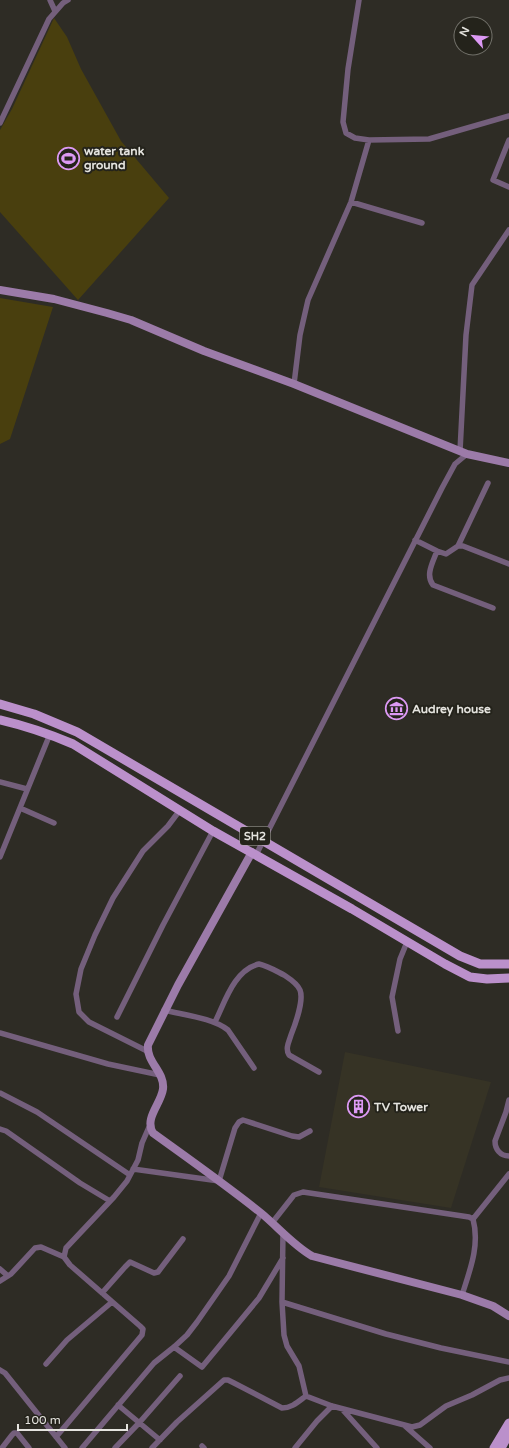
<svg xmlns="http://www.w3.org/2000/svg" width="509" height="1448" font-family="'Varela Round',sans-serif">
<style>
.built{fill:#363325}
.green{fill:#493f0e}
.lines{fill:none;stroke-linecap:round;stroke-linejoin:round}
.street{stroke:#745f7c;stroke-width:5.5}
.secondary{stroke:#9c7ba9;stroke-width:8}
.primary{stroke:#bb90cb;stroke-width:9}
.primary-bridge{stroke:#bb90cb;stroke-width:9}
.labels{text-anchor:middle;stroke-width:4;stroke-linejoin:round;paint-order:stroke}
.shield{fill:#24231b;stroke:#abaaa4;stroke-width:1}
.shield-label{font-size:11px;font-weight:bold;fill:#e5e4df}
.poi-label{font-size:12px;font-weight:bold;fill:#e5e4df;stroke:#24231b;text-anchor:start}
</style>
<rect width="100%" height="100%" fill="#2e2c25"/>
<path class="built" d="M345 1052 491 1082 451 1208 319 1187Z"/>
<path class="green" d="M54 18 67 37 81 69 121 141 169 198 78 300 0 212V130L12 109Z
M0 298 53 307 10 439 0 444Z"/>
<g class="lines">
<path class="street" d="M50 0 55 11
M359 0 348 69 343 122 346 133 355 138 369 140
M0 123 49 19 63 3 68 0
M509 140 493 180 509 187
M351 202 422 223
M294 384 300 335 308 300 351 202 369 140 429 139 509 116
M460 451 466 335 472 285 509 230
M415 540 437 551 446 554 458 546H463L509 564
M458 546 488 483
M437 551C433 562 425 575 433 585L493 608
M0 782 27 789
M20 808 54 823
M256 855 442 488 455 464 467 454
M0 857 50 734
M164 1010C184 1015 213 1018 228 1030L254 1068
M117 1017 163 925 213 831
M215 1022C225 1002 234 970 259 964 268 966 276 971 284 975 290 979 297 983 300 990 304 1000 295 1025 291 1035 289 1042 285 1048 289 1055L319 1072
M398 1031 392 997 400 959 407 942
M0 1033 108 1064 160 1075
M147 1051 89 1022 79 1012 76 994 81 969 95 935 113 898 143 851 168 826 180 810
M0 1093 37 1112 130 1175
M509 1100 506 1112 495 1141C495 1149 500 1156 509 1156
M0 1129 6 1131 80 1183 110 1201
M133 1169 219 1181 235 1128 239 1122 243 1120 292 1136 299 1137 310 1131
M473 1219 509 1174
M272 1223 294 1195 303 1192 469 1217 473 1219C480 1245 470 1270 462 1295
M283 1232 282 1302 284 1335 287 1346 299 1366 306 1396 332 1406 412 1427 420 1425 446 1406 472 1395 500 1380 509 1378
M0 1269 8 1276
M0 1281 11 1274 35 1248 41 1247 64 1257
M102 1293 125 1267 130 1262 154 1273 158 1272 183 1239
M282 1302 386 1334 441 1348 509 1362
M174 1347 202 1367 259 1298 283 1258
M46 1364 67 1340 112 1302
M0 1370 5 1373 65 1448
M118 1405 160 1440
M342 1409 377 1448
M405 1426 430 1448
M56 1437 142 1335 143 1329 140 1326 70 1265 64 1257 66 1248 114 1197 127 1181 138 1160 142 1143 149 1127
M202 1446 204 1448
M2 1448 12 1435 14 1433H17L29 1448
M82 1448 154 1363 174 1347 187 1335 197 1322 229 1276 261 1213
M115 1448 139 1423 180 1376
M152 1448 177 1422 224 1380H228L234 1383 282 1408C292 1408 299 1401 306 1396
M295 1448 317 1421 332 1406"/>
<path class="secondary" d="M0 290 54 299 107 313 131 320 204 351 294 384 467 454 509 463
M252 852 178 985 148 1045C146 1062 165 1072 163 1089 161 1104 144 1118 153 1133 189 1159 226 1185 261 1213 278 1227 293 1245 312 1256L462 1295 493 1306 509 1316"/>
<path class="primary" d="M0 704 34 714 77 732 460 956 480 964H509
M0 720C26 726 49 734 73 744L213 831 352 909 445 964 470 977 487 979 509 978
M494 1448 509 1423"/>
<path class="primary-bridge" d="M501 1448 509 1434"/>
</g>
<defs>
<symbol id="stadium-ring" viewBox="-11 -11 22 22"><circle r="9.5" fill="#24231b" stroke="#dc99f4" stroke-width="1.5"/><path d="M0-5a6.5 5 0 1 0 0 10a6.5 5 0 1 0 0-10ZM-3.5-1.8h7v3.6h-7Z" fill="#dc99f4"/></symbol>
<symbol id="museum-ring" viewBox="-11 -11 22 22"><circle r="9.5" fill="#24231b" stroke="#dc99f4" stroke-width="1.5"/><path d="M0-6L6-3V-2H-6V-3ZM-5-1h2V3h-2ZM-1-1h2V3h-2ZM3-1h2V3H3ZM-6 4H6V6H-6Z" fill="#dc99f4"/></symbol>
<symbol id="building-ring" viewBox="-11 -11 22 22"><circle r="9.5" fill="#24231b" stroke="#dc99f4" stroke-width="1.5"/><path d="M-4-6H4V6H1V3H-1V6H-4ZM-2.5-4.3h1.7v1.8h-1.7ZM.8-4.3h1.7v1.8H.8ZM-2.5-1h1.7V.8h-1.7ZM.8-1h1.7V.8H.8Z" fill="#dc99f4"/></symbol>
</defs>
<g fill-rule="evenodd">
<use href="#stadium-ring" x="56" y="146" width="25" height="25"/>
<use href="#museum-ring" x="384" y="696" width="25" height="25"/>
<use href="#building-ring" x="346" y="1094" width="25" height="25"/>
</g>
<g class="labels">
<rect class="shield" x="240" y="827" width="30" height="18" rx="3"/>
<g class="shield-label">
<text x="255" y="840">SH2</text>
</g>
<g class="poi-label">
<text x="84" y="155">water tank<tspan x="84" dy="14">ground</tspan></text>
<text x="412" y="713">Audrey house</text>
<text x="374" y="1111">TV Tower</text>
</g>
</g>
<g transform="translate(473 36) rotate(297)"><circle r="19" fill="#24231b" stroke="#717069"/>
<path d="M0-3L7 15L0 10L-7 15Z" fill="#dc99f4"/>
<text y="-6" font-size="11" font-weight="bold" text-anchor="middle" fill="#e5e4df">N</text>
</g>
<path d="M18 1424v6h109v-6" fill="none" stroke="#e5e4df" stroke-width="2"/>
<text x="24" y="1424" font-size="12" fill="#e5e4df" stroke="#24231b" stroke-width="3" paint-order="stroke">100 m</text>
</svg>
